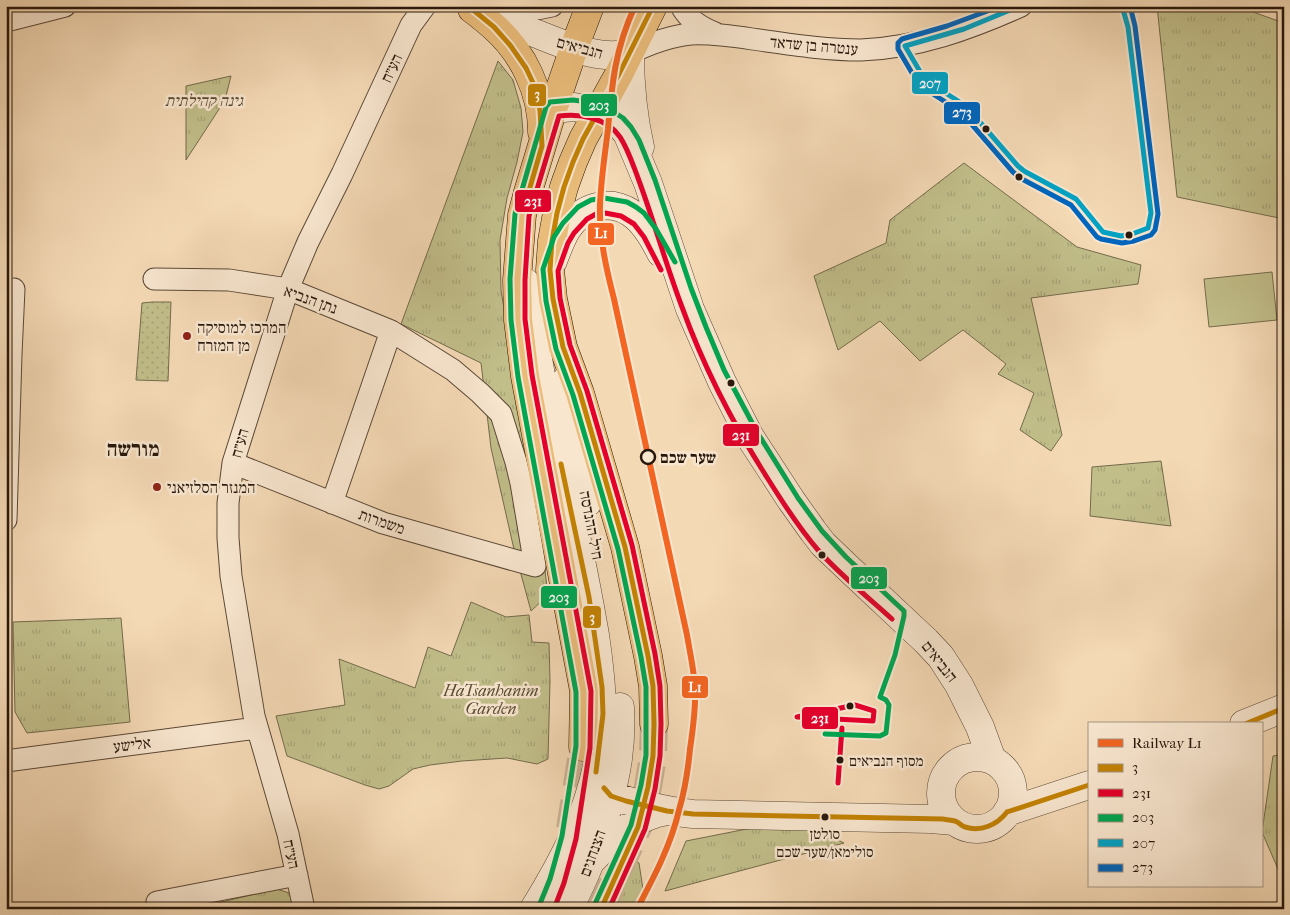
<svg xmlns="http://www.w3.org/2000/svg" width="1290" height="915" font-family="'IM FELL French Canon','Frank Ruhl Libre',serif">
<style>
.grass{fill:url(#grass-dots);stroke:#746b4b}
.park{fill:url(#park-tufts);stroke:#746b4b}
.pitch{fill:#c1be8a;stroke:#746b4b}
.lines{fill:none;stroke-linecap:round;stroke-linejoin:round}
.trunk-tunnel{stroke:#cbb293;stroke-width:28;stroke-dasharray:28 14;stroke-linecap:butt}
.minor-casing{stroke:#5b4836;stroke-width:23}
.tertiary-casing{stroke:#5b4836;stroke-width:29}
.trunk-casing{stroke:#28180c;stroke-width:29}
.minor{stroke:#f8e6cf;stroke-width:21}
.tertiary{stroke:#f8e6cf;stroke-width:28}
.trunk{stroke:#eabc7a;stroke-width:28}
.bus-1-casing{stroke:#f8e6cf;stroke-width:9}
.bus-2-casing{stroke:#f8e6cf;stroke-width:9}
.bus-3-casing{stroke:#f8e6cf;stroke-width:9}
.bus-4-casing{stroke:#f8e6cf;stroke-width:9}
.bus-5-casing{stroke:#f8e6cf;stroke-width:9}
.bus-1{stroke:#c38203;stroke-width:5}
.bus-2{stroke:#e4002b;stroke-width:5}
.bus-3{stroke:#00a651;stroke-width:5}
.bus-4{stroke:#02a2c4;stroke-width:5}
.bus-5{stroke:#0065bd;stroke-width:5}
.rail-1-casing{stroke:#f8e6cf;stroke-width:10}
.rail-1{stroke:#f26522;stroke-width:6}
.bus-dot{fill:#28180c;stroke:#f8e6cf;stroke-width:2}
.poi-dot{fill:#8f2418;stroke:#f8e6cf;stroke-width:2}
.stop-dot{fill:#f8e6cf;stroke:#28180c;stroke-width:2.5}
.labels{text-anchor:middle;stroke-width:5;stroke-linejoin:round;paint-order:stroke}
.bus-label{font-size:15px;fill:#28180c;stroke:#f8e6cf;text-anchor:start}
.street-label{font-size:16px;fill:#28180c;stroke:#f8e6cf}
.park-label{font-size:16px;font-style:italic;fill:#564a32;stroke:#f8e6cf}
.poi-label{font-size:16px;fill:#28180c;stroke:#f8e6cf;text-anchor:start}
.stop-label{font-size:16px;font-weight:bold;fill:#28180c;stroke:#f8e6cf;text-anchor:start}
.district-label{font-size:21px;font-weight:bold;fill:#28180c;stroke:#f8e6cf}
.line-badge{stroke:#f8e6cf;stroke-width:2}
.badge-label{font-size:14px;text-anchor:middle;font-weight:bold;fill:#fff}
</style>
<defs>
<pattern id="grass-dots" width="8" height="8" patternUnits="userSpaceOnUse" patternTransform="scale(1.25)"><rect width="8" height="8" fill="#c1be8a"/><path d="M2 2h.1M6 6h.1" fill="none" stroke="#a6a376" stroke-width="1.8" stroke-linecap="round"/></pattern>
<pattern id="park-tufts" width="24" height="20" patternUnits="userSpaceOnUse" patternTransform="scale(1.25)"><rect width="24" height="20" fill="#c1be8a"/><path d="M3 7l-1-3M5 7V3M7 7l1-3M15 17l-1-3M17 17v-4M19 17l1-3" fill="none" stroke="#a6a376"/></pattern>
</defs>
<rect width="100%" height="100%" fill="#f4d9b5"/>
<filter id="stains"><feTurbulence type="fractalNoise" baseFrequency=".004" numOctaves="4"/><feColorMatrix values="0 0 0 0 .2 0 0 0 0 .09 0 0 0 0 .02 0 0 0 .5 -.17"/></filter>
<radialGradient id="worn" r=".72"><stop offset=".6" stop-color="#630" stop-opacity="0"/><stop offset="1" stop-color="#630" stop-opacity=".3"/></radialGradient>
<path class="grass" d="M152 302H171L168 381 136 380 142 303Z"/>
<path class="park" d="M1157 6H1236L1284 23V219L1177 197Z
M498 61 513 80 521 108 523 132 517 162 507 198 500 240 501 290 512 360 528 433 548 595 531 611 513 545 491 448 481 363 401 324Z
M231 76 225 100 186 160V86Z
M964 163 1077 247 1141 265 1138 284 1031 298 1062 435 1051 451 1020 430 1034 393 998 374 1006 364 963 330 920 361 880 321 838 350 814 276 886 243 890 220Z
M1161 461 1171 526 1090 516 1092 467Z
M471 602 506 617 529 615 532 642 549 643 550 681 548 759 537 764 507 758 462 761 430 765 413 769 389 786 379 789 365 785 287 756 276 716 345 705 339 659 415 688 428 647 451 656Z
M121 618 130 722 27 733 15 712 13 622Z
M1284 754V883L1262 832 1273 756Z
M777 823 813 828 844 843 665 891 686 841Z
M632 858 639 863 646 909H592L602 892Z
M277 889 289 893 296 904V909H208L213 904Z"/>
<path class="pitch" d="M1272 272 1277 320 1209 327 1204 279Z"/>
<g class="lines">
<path class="trunk-tunnel" d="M570 829 583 747
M601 909 638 827 648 787 653 756 654 724"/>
<defs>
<path id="minor" d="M506 6C521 10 537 10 552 6
M681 6C689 20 700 27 715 33
M6 21 65 6
M630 53C649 44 669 36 691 34 711 33 732 36 752 39 788 44 824 50 861 50 917 48 970 29 1021 6
M154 279 229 280 288 289 391 331 453 370 480 393 501 414 516 462 521 483 535 566 383 523 233 463
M332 503 391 331
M6 520 11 355 14 289
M6 761 257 728
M157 902 297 875
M304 909 288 834 254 716 231 576 228 538V503L233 463 288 289 308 242 342 174 399 51 411 25 425 6"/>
<path id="tertiary" d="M475 10C496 18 516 26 537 34 566 45 598 61 630 53 630 85 633 116 640 147
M553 109 574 107 597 111 609 116 619 124 627 133 648 183 690 309 722 382 750 437 791 500 813 531 823 544 846 566 926 641 941 657 959 685 980 727 992 760
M553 261C557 250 561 239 567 229 582 207 608 198 631 213 645 222 654 239 661 253
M525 282C532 322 538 362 546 402 554 439 563 476 571 513 580 554 588 594 595 635 601 676 605 715 599 756 590 811 563 862 534 909
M567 379 578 453 588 502
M1244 724 1284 708
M941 793a36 36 0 1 1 72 0a36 36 0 1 1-72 0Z
M599 781 606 791 611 796C638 804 665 811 693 814L931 819 954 821
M1007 812 1089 785
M594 858C615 836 636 816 667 811
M568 909C586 877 598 844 607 809 617 773 622 745 620 707"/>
<path id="trunk" d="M653 6 619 74 583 139 573 162 564 187 557 213 552 241 550 270 553 299 563 347 580 393 625 547 648 656 653 686 654 724
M472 9C479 14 486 20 493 26 523 52 542 92 542 132
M583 747 584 691 525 376 518 320 517 280 522 215 528 192 553 109 574 48 590 6"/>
</defs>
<use href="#minor" class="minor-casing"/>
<use href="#tertiary" class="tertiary-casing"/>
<use href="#trunk" class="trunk-casing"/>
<use href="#minor" class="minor"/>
<use href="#tertiary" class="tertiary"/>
<use href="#trunk" class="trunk"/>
<defs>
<path id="bus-1" d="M466 6 472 9 494 27 510 45 526 68 536 89 540 110 542 146 524 208
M561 464 589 597 602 687 603 714 596 772
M1245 724 1284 708
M604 788 611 796 626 801 667 811 693 814 943 819C947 820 951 820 955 821 959 822 961 826 965 827 981 832 997 825 1007 812
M1007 812 1089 785
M601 909 638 827 648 787 653 756 654 724 653 686 648 656 625 547 580 393 563 347 553 299 550 270 552 241 557 213 564 187 573 162 583 139 619 74 653 6"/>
<path id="bus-2" d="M855 705 874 711 873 721 797 717Z
M838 783 842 728
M554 909 564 883 576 839 590 748 591 691 532 375 525 319V280L529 216 559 116C580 113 607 118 620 137 628 149 633 165 638 178 654 221 666 265 682 307 704 368 733 424 768 479 783 503 799 528 818 550 840 575 867 596 892 619
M609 909 645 829 655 789 660 756 661 724 660 686 655 654 632 545 587 391 570 345 560 298 558 271 568 243 574 233 587 219 596 214 605 213 621 216 634 224 644 237 661 270"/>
<path id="bus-3" d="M539 906 550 879 562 836 576 746V692L518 377 511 320 510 279 515 214 546 107 550 102 573 100 595 103 614 112 623 118 631 127 639 140 655 180 691 288 706 327 724 370 757 432 798 498 822 531 846 557 904 611V616L895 655 880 697 886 700 889 705 886 733 880 736 825 734
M594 906 631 825 641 785 646 755V687L641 657 618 549 573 395 556 349 546 301 543 269 554 237 563 223 578 207 591 200 604 198 627 202 636 207 644 213 656 229 675 262"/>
<path id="bus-4" d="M1020 6 964 29 905 46 925 80 966 106 1018 166 1024 171 1076 199 1103 232 1121 236 1132 234 1148 228 1151 213 1128 27 1122 6"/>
<path id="bus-5" d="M1001 6 947 26 902 39 898 43V49L919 85 961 112 1013 172 1020 178 1071 205 1097 237 1101 239 1122 243 1134 241 1151 235 1155 230 1158 214 1135 26 1130 6"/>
</defs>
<use href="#bus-1" class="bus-1-casing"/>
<use href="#bus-2" class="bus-2-casing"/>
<use href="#bus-3" class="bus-3-casing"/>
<use href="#bus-4" class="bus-4-casing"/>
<use href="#bus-5" class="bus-5-casing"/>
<use href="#bus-1" class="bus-1"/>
<use href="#bus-2" class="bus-2"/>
<use href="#bus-3" class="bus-3"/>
<use href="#bus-4" class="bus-4"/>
<use href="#bus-5" class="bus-5"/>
<defs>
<path id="rail-1" d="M635 6C615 49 612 83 608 129 605 154 601 179 600 205 599 237 606 268 614 299L687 635C690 653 694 670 695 688 696 709 693 729 690 749 688 770 685 790 679 810 671 845 654 877 637 909"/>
</defs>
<use href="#rail-1" class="rail-1-casing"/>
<use href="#rail-1" class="rail-1"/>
</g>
<g class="bus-dot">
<circle cx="986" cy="129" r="4.5"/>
<circle cx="1019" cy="177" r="4.5"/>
<circle cx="1129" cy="235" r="4.5"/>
<circle cx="731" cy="383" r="4.5"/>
<circle cx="822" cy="555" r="4.5"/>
<circle cx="850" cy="706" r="4.5"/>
<circle cx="840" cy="760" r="4.5"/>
<circle cx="825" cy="817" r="4.5"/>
</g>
<g class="poi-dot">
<circle cx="187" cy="336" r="5"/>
<circle cx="157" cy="487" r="5"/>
</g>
<circle class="stop-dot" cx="648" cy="457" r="7"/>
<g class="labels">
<g class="bus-label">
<text x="849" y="766">מסוף הנביאים</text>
<text x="825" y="839" text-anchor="middle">סולטן<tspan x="825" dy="18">סולימאן/שער שכם</tspan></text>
</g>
<g class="street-label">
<text transform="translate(814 45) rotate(5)" y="6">ענטרה בן שדאד</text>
<text transform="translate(580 47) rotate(15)" y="6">הנביאים</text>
<text transform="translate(391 68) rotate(-65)" y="6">הע״ח</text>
<text transform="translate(311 299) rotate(20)" y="6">נתן הנביא</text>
<text transform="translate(239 443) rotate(-74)" y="6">הע״ח</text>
<text transform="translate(382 521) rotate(19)" y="6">משמרות</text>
<text transform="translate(592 525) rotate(79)" y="6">חיל ההנדסה</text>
<text transform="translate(940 661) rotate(52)" y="6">הנביאים</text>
<text transform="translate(132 744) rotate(-7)" y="6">אלישע</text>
<text transform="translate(592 853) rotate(-70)" y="6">הצנחנים</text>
<text transform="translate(292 854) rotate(78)" y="6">הע״ח</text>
</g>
<g class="park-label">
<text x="204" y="106">גינה קהילתית</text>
<text x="491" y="696">HaTsanhanim<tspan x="491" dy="18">Garden</tspan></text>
</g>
<g class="poi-label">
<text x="197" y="333">המרכז למוסיקה<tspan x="197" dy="18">מן המזרח</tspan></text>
<text x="167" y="493">המנזר הסלזיאני</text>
</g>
<g class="stop-label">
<text x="660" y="463">שער שכם</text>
</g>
<g class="district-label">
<text x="133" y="456">מורשה</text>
</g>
</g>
<g class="line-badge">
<rect x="911" y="71" width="38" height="24" rx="5" fill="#02a2c4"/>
<rect x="527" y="83" width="20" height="24" rx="5" fill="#c38203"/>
<rect x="580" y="93" width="38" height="24" rx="5" fill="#00a651"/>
<rect x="943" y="101" width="38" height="24" rx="5" fill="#0065bd"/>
<rect x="514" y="189" width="38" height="24" rx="5" fill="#e4002b"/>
<rect x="587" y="222" width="28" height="24" rx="5" fill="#f26522"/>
<rect x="722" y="423" width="38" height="24" rx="5" fill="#e4002b"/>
<rect x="850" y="566" width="38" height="24" rx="5" fill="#00a651"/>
<rect x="540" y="585" width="38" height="24" rx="5" fill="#00a651"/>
<rect x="582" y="605" width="20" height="24" rx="5" fill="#c38203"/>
<rect x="681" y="675" width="28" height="24" rx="5" fill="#f26522"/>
<rect x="801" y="706" width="38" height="24" rx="5" fill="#e4002b"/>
</g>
<g class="badge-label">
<text x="930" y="88">207</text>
<text x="537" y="99">3</text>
<text x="599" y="110">203</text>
<text x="962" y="117">273</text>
<text x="533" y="206">231</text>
<text x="601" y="238">L1</text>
<text x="741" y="440">231</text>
<text x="869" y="583">203</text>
<text x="559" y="602">203</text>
<text x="592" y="622">3</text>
<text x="695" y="692">L1</text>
<text x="820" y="723">231</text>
</g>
<rect width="1290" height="915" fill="none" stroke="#f4d9b5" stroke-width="25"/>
<rect x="8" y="8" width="1275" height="900" fill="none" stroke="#28180c" stroke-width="2.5"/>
<rect x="12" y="12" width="1265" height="890" fill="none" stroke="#28180c"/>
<rect x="1088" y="722" width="175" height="165" fill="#f8e6cf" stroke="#a59481"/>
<rect x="1098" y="739" width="25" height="8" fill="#f26522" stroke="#a59481"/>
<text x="1132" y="748" font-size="15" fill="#28180c">Railway L1</text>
<rect x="1098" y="764" width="25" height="8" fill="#c38203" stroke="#a59481"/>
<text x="1132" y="772" font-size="15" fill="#28180c">3</text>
<rect x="1098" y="789" width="25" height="8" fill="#e4002b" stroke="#a59481"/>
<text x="1132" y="798" font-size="15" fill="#28180c">231</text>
<rect x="1098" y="814" width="25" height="8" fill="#00a651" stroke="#a59481"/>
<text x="1132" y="822" font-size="15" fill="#28180c">203</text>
<rect x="1098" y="839" width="25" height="8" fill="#02a2c4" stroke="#a59481"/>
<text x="1132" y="848" font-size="15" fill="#28180c">207</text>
<rect x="1098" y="864" width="25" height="8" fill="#0065bd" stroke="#a59481"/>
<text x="1132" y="872" font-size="15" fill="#28180c">273</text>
<rect width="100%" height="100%" filter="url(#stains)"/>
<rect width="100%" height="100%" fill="url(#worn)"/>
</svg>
